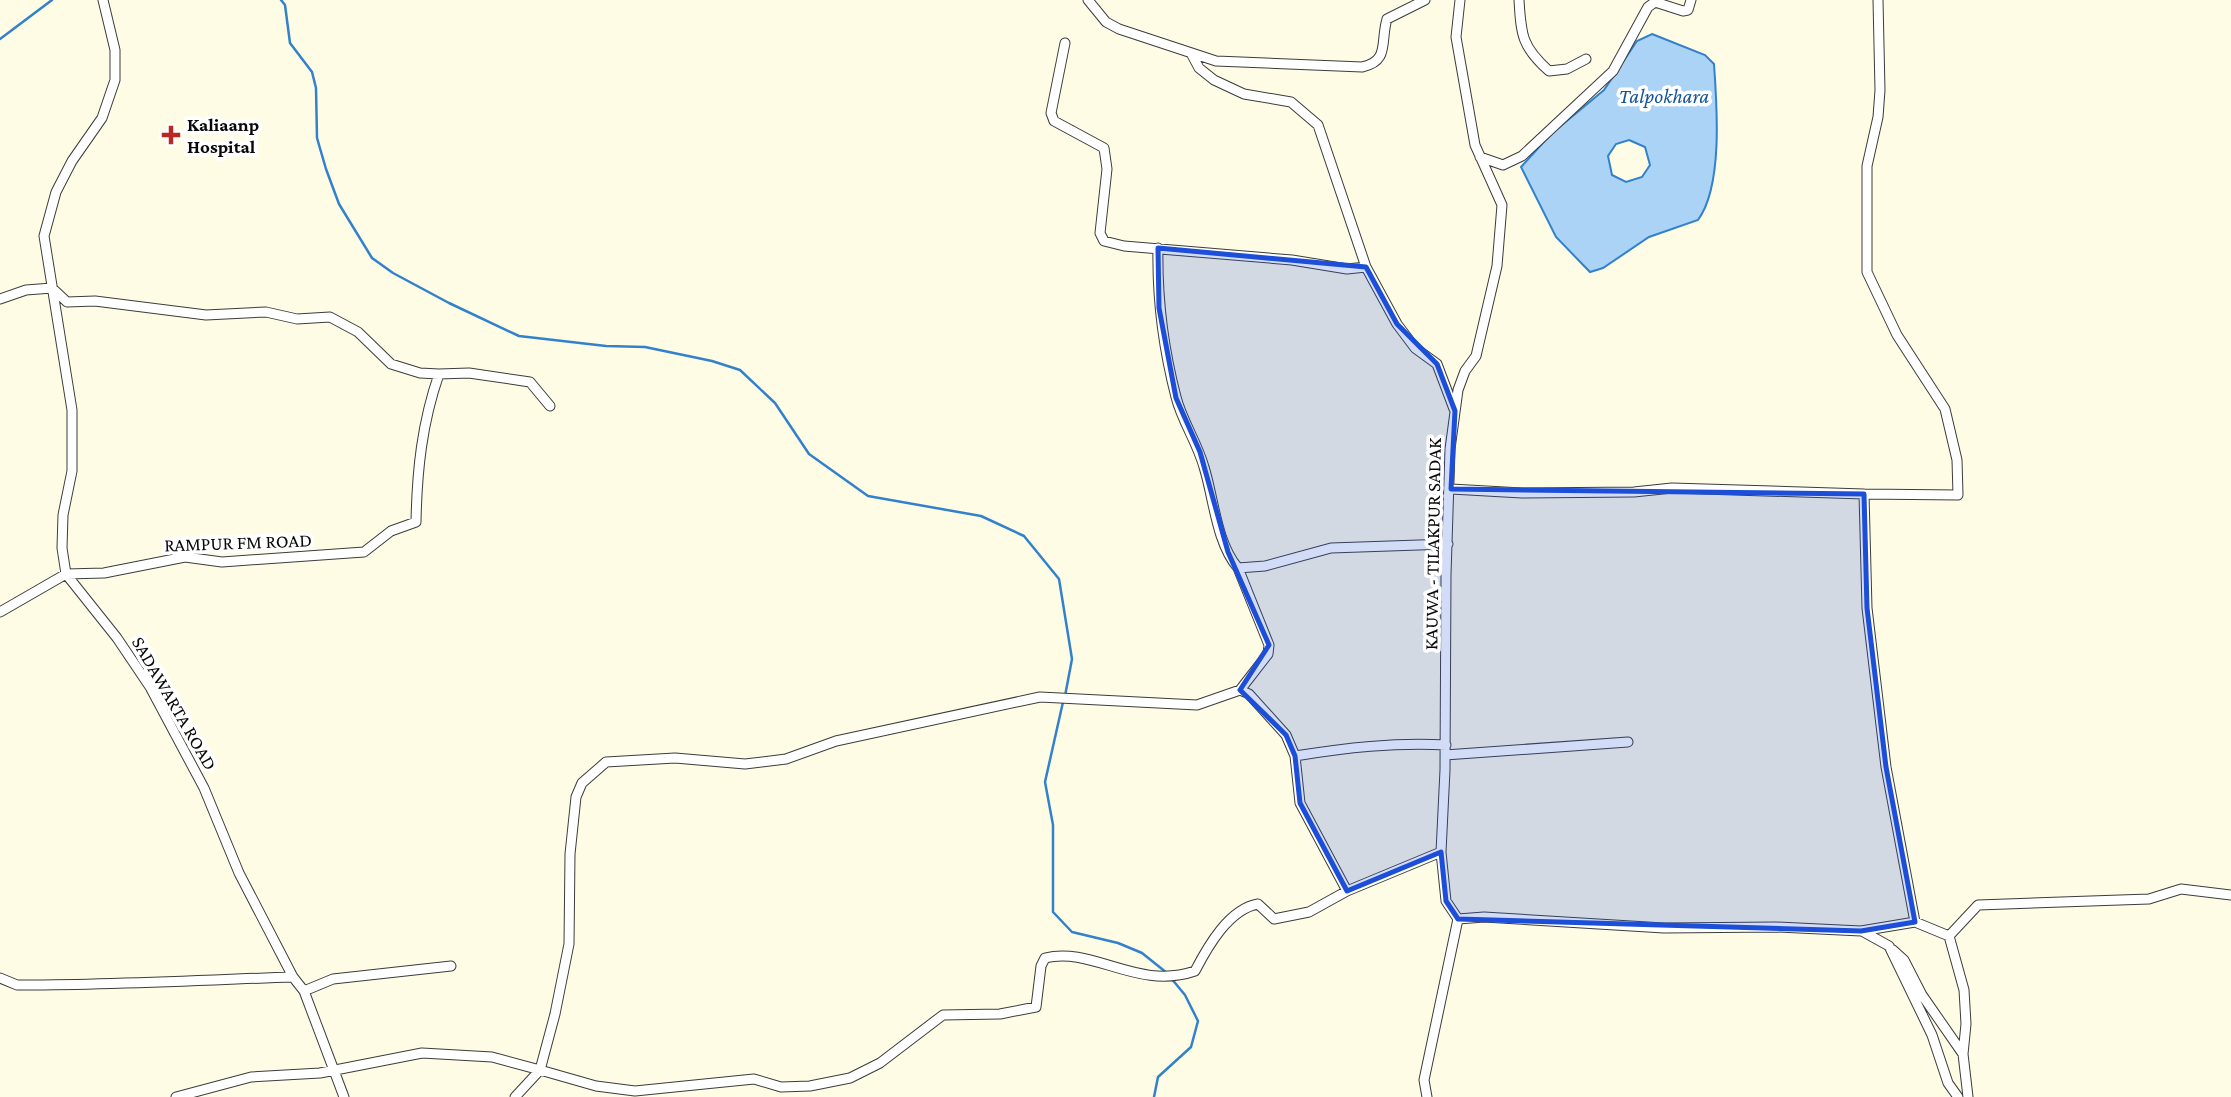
<svg xmlns="http://www.w3.org/2000/svg" width="2231" height="1097" font-family="'Crimson Pro',serif">
<style>
.water{fill:#abd3f6;stroke:#3281cd;stroke-width:2;fill-rule:evenodd}
.lines{fill:none;stroke-linecap:round;stroke-linejoin:round}
.stream{stroke:#3281cd;stroke-width:2.5}
.street-casing{stroke:#3c3c3c;stroke-width:11}
.street{stroke:#fff;stroke-width:9}
.marked{fill:#1d4ed8;fill-opacity:0.2;stroke:#1d4ed8;stroke-width:5;stroke-linejoin:round}
.poi-dot{fill:#b82922;stroke:#fff;stroke-width:2.5}
.labels{text-anchor:middle;stroke-width:7;stroke-linejoin:round;paint-order:stroke}
.poi-label{font-size:19px;font-weight:bold;fill:#090909;stroke:#fff;text-anchor:start}
.street-label{font-size:19px;fill:#090909;stroke:#fff}
.water-label{font-size:21px;font-style:italic;fill:#14549a;stroke:#fff}
</style>
<rect width="100%" height="100%" fill="#fffce6"/>
<path class="water" d="M1652 34 1705 55 1714 64C1717 106 1723 186 1698 220L1649 237 1603 268 1590 272 1556 237 1521 167 1551 134 1604 90 1637 41ZM1629 140 1645 147 1650 165 1642 177 1626 182 1612 175 1608 156 1616 144Z"/>
<g class="lines">
<path class="stream" d="M281 0 285 5 290 43 312 72 316 88 317 138 326 169 339 204 372 258 393 273 449 303 519 336 606 346 645 347 712 361 740 370 775 403 809 454 868 496 981 516 1024 536 1059 579 1072 659 1065 696
M0 39 52 0
M1063 702 1045 782 1053 825V912L1072 932 1118 943 1142 953 1167 973
M1154 1097 1158 1077 1191 1047 1198 1021 1185 995 1171 978"/>
<defs>
<path id="street" d="M103 0 115 50V80L102 118 72 161 56 192 44 236 72 410V471L63 515 62 548 66 574 117 638 150 687 204 788 239 873 293 977 304 991 344 1097
M1088 0 1106 22 1119 29 1216 61 1362 67C1390 61 1380 42 1387 19L1425 0
M1519 0C1521 35 1522 47 1549 71L1567 69 1586 59
M1065 43 1051 113 1054 121 1104 148 1107 169 1100 233 1104 241 1124 246 1292 260 1347 269 1366 267
M1192 55 1199 68 1214 80 1244 94 1291 102 1318 125 1366 267 1397 324 1415 348 1437 364 1454 409
M1480 157 1503 165 1522 156 1613 71 1648 7 1655 2 1683 11 1688 10 1691 0
M1158 248C1157 299 1163 347 1176 397 1182 421 1197 442 1204 467 1214 499 1216 542 1238 568L1265 566 1331 548 1448 544
M0 299 26 290 52 288 67 302 95 301 206 315 266 312 297 319 330 317 358 332 391 364 420 373 439 374
M1451 489 1522 493 1634 492 1672 488 1864 494 1867 608 1886 767 1915 922 1949 936 1978 905 2149 899 2181 889 2231 895
M1864 494 1958 495 1957 460 1945 409 1897 335 1867 272V166L1878 117 1880 90 1878 0
M1238 568 1269 645 1268 654 1240 690
M0 612 66 574 104 573 185 557 222 562 364 552 391 531 416 522C417 470 422 423 439 374L469 373 530 382 550 406
M1445 755 1628 742
M1295 756C1345 748 1395 742 1446 745
M1458 919 1484 917 1664 928 1776 927 1861 931 1915 922
M1862 931 1889 946 1932 1035 1948 1083 1958 1097
M1949 936 1964 990 1966 1024 1963 1054 1968 1097
M1893 950 1904 960 1922 995 1963 1054
M0 978 17 985C109 985 201 980 293 977
M304 991 333 979 451 966
M176 1097 251 1077 320 1073 422 1053 492 1057 540 1070 555 1014 569 944 570 854 576 797 582 783 606 762 675 758 745 764 786 759 836 741 1040 697 1197 705 1240 690 1249 694 1286 735 1295 756 1300 803 1347 891
M515 1097 540 1070 596 1086 635 1091 754 1079 781 1087 810 1086 850 1078 880 1063 943 1015 1000 1014 1036 1007 1041 966 1045 958C1093 946 1137 991 1195 971 1208 946 1229 909 1258 904L1274 919 1309 912 1347 891 1441 852
M1427 1097 1424 1080 1458 919 1446 901 1441 852 1445 770 1446 575 1450 449 1458 390 1465 371 1476 356 1497 266 1502 205 1475 145 1456 37 1460 0"/>
</defs>
<use href="#street" class="street-casing"/>
<use href="#street" class="street"/>
</g>
<path class="marked" d="M1158 248 1366 267 1397 324 1437 364 1455 411 1451 489 1864 494 1867 608 1886 767 1915 922 1861 931 1458 919 1446 901 1441 852 1347 891 1300 803 1295 756 1286 735 1240 690 1269 645 1228 552 1200 452 1176 398 1159 308Z"/>
<path class="poi-dot" d="M167.5 124.5h7v7h7v7h-7v7h-7v-7h-7v-7h7z"/>
<g class="labels">
<g class="poi-label">
<text x="187" y="131">Kaliaanp<tspan x="187" dy="22">Hospital</tspan></text>
</g>
<g class="street-label">
<text transform="translate(238 542) rotate(-2)" y="7">RAMPUR FM ROAD</text>
<text transform="translate(1432 544) rotate(-89)" y="7">KAUWA - TILAKPUR SADAK</text>
<text transform="translate(175 703) rotate(60)" y="7">SADAWARTA ROAD</text>
</g>
<g class="water-label">
<text x="1664" y="103">Talpokhara</text>
</g>
</g>
</svg>
